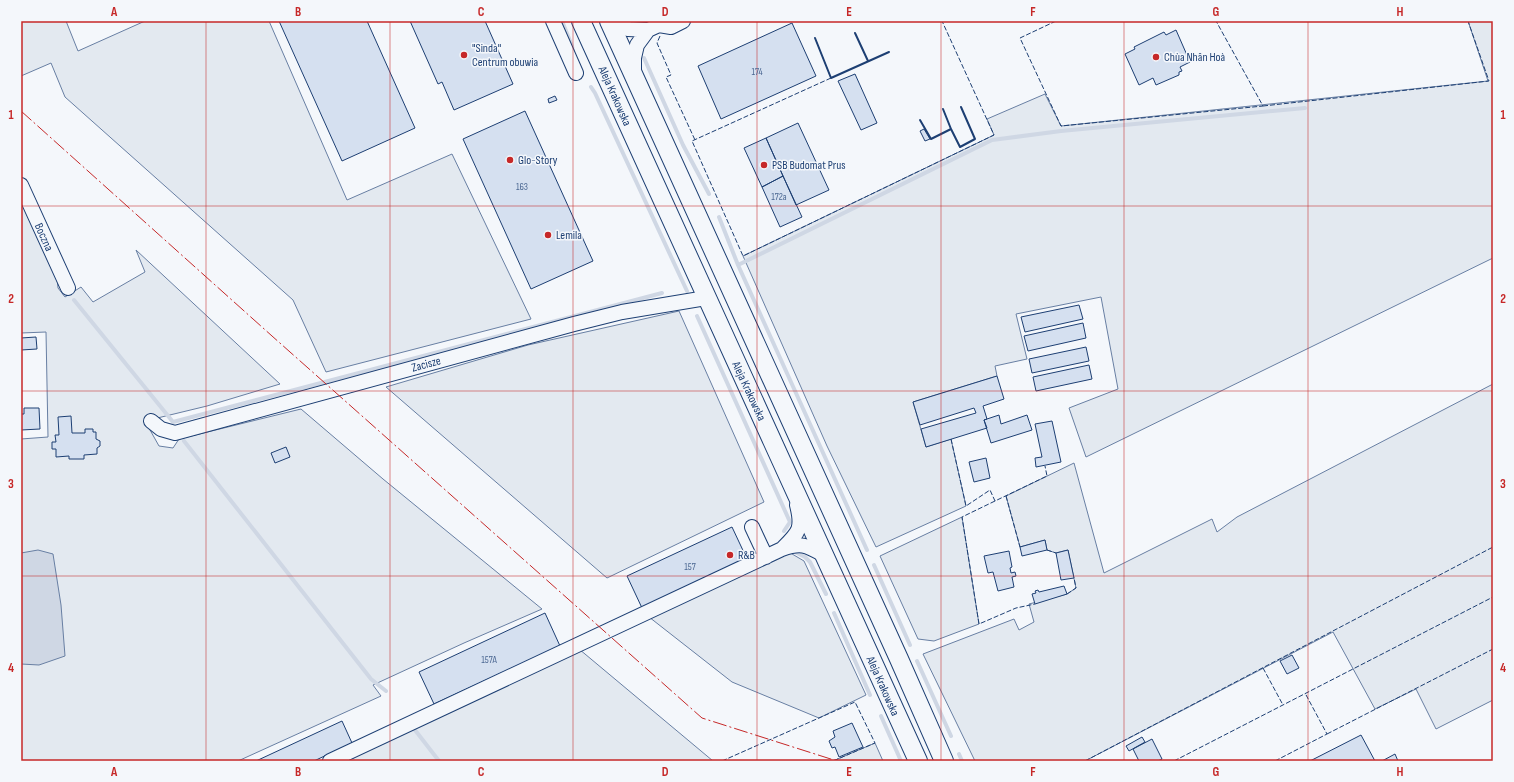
<svg xmlns="http://www.w3.org/2000/svg" width="1514" height="782" font-family="'Sofia Sans Condensed',sans-serif">
<style>
.green{fill:#e3e9f0;stroke:#687fa3}
.water{fill:#cfd7e4;stroke:#687fa3}
.lines{fill:none;stroke-linecap:round;stroke-linejoin:round}
.stream{stroke:#cfd7e4;stroke-width:4}
.building{fill:#d5e0f0;stroke:#1d3f73}
.minor-casing{stroke:#1d3f73;stroke-width:16}
.major-casing{stroke:#1d3f73;stroke-width:20}
.minor{stroke:#f4f7fb;stroke-width:14}
.major{stroke:#f4f7fb;stroke-width:18}
.fence{stroke:#1d3f73;stroke-width:1;stroke-dasharray:5 2;stroke-linecap:butt}
.wall{stroke:#1d3f73;stroke-width:2}
.power{stroke:#c62828;stroke-width:1;stroke-dasharray:14 3 2 3;stroke-linecap:butt}
.grid{fill:none;stroke:#c62828;stroke-width:1;stroke-opacity:0.55}
.poi-dot{fill:#c62828;stroke:#f4f7fb;stroke-width:1.5}
.labels{text-anchor:middle;stroke-width:3;stroke-linejoin:round;paint-order:stroke}
.number-label{font-size:10px;fill:#4b6792}
.poi-label{font-size:12px;fill:#1d3f73;stroke:#f4f7fb;text-anchor:start}
.street-label{font-size:12px;fill:#1d3f73;stroke:#f4f7fb}
.neatline{fill:none;stroke:#c62828;stroke-width:1.5}
.grid-label{font-size:13px;text-anchor:middle;font-weight:bold;fill:#c62828}
</style>
<rect width="100%" height="100%" fill="#f4f7fb"/>
<path class="green" d="M21 21H66L78 51 145 21H269L347 200 452 154 531 319 326 372 293 300 65 97 51 63 21 76Z
M1468 21H1493V258L1086 457 1069 408 1118 389 1101 297 1016 314 1027 359 995 366 997 376 913 402 926 447 951 439 966 506 876 547 827 446 743 256 994 135 987 119 1045 94 1061 126 1488 81Z
M21 199 57 278 58 288 65 297 81 287 93 302 145 272 136 250 280 384 207 406 145 421 159 446 173 448 179 439 301 409 383 479 542 609 464 643 373 685 381 696 238 761H21V439L48 437 46 332 21 333Z
M679 311 764 502 607 578 386 387 528 345Z
M1493 384V700L1436 729 1416 689 1375 709 1333 632 1085 761H975L923 654 1014 619 1019 630 1034 622 1029 604 1067 594 1076 588 1068 550 1056 553 1047 550 1045 540 1020 547 1006 496 1074 463 1104 573 1212 519 1217 532 1237 517Z
M962 517 979 624 934 641 918 639 880 556Z
M787 551 804 561 866 695 819 718 732 682 649 617Z
M579 649 713 761H337Z
M875 743 883 761H833Z"/>
<path class="water" d="M38 550 53 554 61 605 65 656 39 665 21 664V553Z"/>
<g class="lines">
<path class="stream" d="M562 21 572 46 573 51
M644 58 683 145 709 194
M591 87 595 93 687 291
M719 217 738 265 867 550
M738 265 992 140 1061 131 1305 108
M74 300 173 422 662 293
M697 316 790 522 784 531
M184 441 371 679 386 691
M795 552 805 557 810 562 826 594
M874 565 910 645
M834 613 870 695
M917 661 951 736
M881 716 901 761
M415 730 439 761
M959 754 962 761"/>
</g>
<path class="building" d="M279 21H367L415 128 342 161Z
M410 21H485L513 84 454 110 442 82 438 84Z
M792 23 816 76 721 119 698 66Z
M1176 30 1190 62 1180 67 1182 71 1179 72V75L1156 85 1153 78 1139 85 1125 54 1135 49 1134 47 1164 32 1166 35Z
M855 74 877 123 861 130 838 81Z
M555 96 557 100 549 103 548 99Z
M525 111 593 261 531 289 463 139Z
M798 123 829 190 796 205 766 138Z
M924 129 930 139 925 141 920 131Z
M766 138 783 176 762 187 744 148Z
M783 176 802 217 780 227 762 187Z
M1079 305 1083 319 1025 332 1021 317Z
M1083 323 1086 338 1028 351 1024 336Z
M36 337 37 349 21 350V338Z
M1086 347 1089 361 1032 373 1029 359Z
M1089 365 1092 379 1036 391 1033 377Z
M997 376 1004 399 983 406 987 419 984 420 987 428 926 447 921 429 976 413 974 408 920 425 913 402Z
M24 408H39L40 429 21 430V414H24Z
M999 415 1001 424 1027 415 1032 430 991 443 984 420Z
M71 416 72 433H85V429H93V432H96V439L100 441V446L97 448V454L84 455V459H69V456L56 457V449H52V442H56L55 435H59L58 417Z
M1052 421 1061 462 1036 467 1035 458 1042 457 1035 424Z
M286 447 290 457 275 463 271 453Z
M986 458 990 478 974 482 969 462Z
M732 527 747 559 642 608 627 576Z
M1045 540 1047 550 1022 556 1020 547Z
M1068 550 1074 578 1061 580 1056 553Z
M1009 551 1012 567 1010 568 1011 573 1015 572 1016 576 1012 577 1014 587 998 591 993 572 988 573 984 556Z
M1064 586 1067 594 1035 604 1032 594 1036 593 1035 591 1038 590 1039 592Z
M545 613 560 646 434 704 419 672Z
M1292 655 1299 668 1287 674 1280 661Z
M342 721 352 743 314 761H256Z
M852 723 863 747 839 757 835 747 832 748 829 741 835 737 833 731Z
M1361 735 1375 761H1310Z
M1142 737 1145 742 1129 751 1126 746Z
M1152 739 1162 759 1158 761H1139L1133 749Z
M1395 754 1398 761H1382Z"/>
<g class="lines">
<defs>
<path id="minor" d="M553 21 576 73
M617 21 628 29 648 30
M634 74V58L637 45 648 30 659 25 671 27 683 21
M21 185 68 288
M151 421 161 429 175 433 574 324 622 312 706 298
M752 527 766 557
M782 549C799 532 803 529 797 505
M330 761 782 549C801 542 806 545 824 555"/>
<path id="major" d="M581 21 918 761
M609 21 899 659 944 761"/>
</defs>
<use href="#minor" class="minor-casing"/>
<use href="#major" class="major-casing"/>
<use href="#minor" class="minor"/>
<use href="#major" class="major"/>
<path class="fence" d="M1056 21 1020 38 1061 126 1263 106 1216 21
M660 36 657 43 671 75 666 77 695 140
M831 78 692 141 743 256 994 135 942 21
M1263 106 1489 81 1468 21
M951 439 966 506 990 490 995 501 1047 476 1045 466
M1006 496 1020 547
M995 501 962 517 979 624 1016 608 1035 604
M1047 550 1056 553
M1067 594 1076 588 1074 578
M1263 668 1283 705
M1327 734 1493 649
M722 761 855 702 875 743 833 761
M1085 761 1493 547
M1174 761 1493 597
M1275 761 1327 734 1305 693"/>
<path class="wall" d="M855 33 868 61
M815 38 831 78 889 52
M920 120 931 139 951 129 943 109
M951 129 960 147 975 139 961 107"/>
<path class="power" d="M21 111 272 336 702 718 837 761"/>
</g>
<path class="grid" d="M206 21V761M390 21V761M573 21V761M757 21V761M941 21V761M1124 21V761M1308 21V761M21 206H1493M21 391H1493M21 576H1493"/>
<g class="poi-dot">
<circle cx="464" cy="55" r="4"/>
<circle cx="1156" cy="57" r="4"/>
<circle cx="510" cy="160" r="4"/>
<circle cx="764" cy="165" r="4"/>
<circle cx="548" cy="235" r="4"/>
<circle cx="730" cy="555" r="4"/>
</g>
<g class="labels">
<g class="number-label">
<text x="757" y="75">174</text>
<text x="522" y="190">163</text>
<text x="779" y="200">172a</text>
<text x="690" y="570">157</text>
<text x="489" y="663">157A</text>
</g>
<g class="poi-label">
<text x="472" y="52">"Sinda"<tspan x="472" dy="14">Centrum obuwia</tspan></text>
<text x="1164" y="61">Chùa Nhân Hoà</text>
<text x="518" y="164">Glo-Story</text>
<text x="772" y="169">PSB Budomat Prus</text>
<text x="556" y="239">Lemila</text>
<text x="738" y="559">R&amp;B</text>
</g>
<g class="street-label">
<text transform="translate(615 96) rotate(66)" y="4">Aleja Krakowska</text>
<text transform="translate(44 237) rotate(66)" y="4">Boczna</text>
<text transform="translate(426 364) rotate(-15)" y="4">Zacisze</text>
<text transform="translate(749 391) rotate(65)" y="4">Aleja Krakowska</text>
<text transform="translate(883 686) rotate(66)" y="4">Aleja Krakowska</text>
</g>
</g>
<rect width="1514" height="782" fill="none" stroke="#f4f7fb" stroke-width="44"/>
<rect x="22" y="22" width="1470" height="738" class="neatline"/>
<g class="grid-label">
<text x="114" y="16">A</text>
<text x="298" y="16">B</text>
<text x="481" y="16">C</text>
<text x="665" y="16">D</text>
<text x="849" y="16">E</text>
<text x="1033" y="16">F</text>
<text x="1216" y="16">G</text>
<text x="1400" y="16">H</text>
<text x="11" y="119">1</text>
<text x="1503" y="119">1</text>
<text x="11" y="303">2</text>
<text x="1503" y="303">2</text>
<text x="11" y="488">3</text>
<text x="1503" y="488">3</text>
<text x="11" y="672">4</text>
<text x="1503" y="672">4</text>
<text x="114" y="776">A</text>
<text x="298" y="776">B</text>
<text x="481" y="776">C</text>
<text x="665" y="776">D</text>
<text x="849" y="776">E</text>
<text x="1033" y="776">F</text>
<text x="1216" y="776">G</text>
<text x="1400" y="776">H</text>
</g>
</svg>
